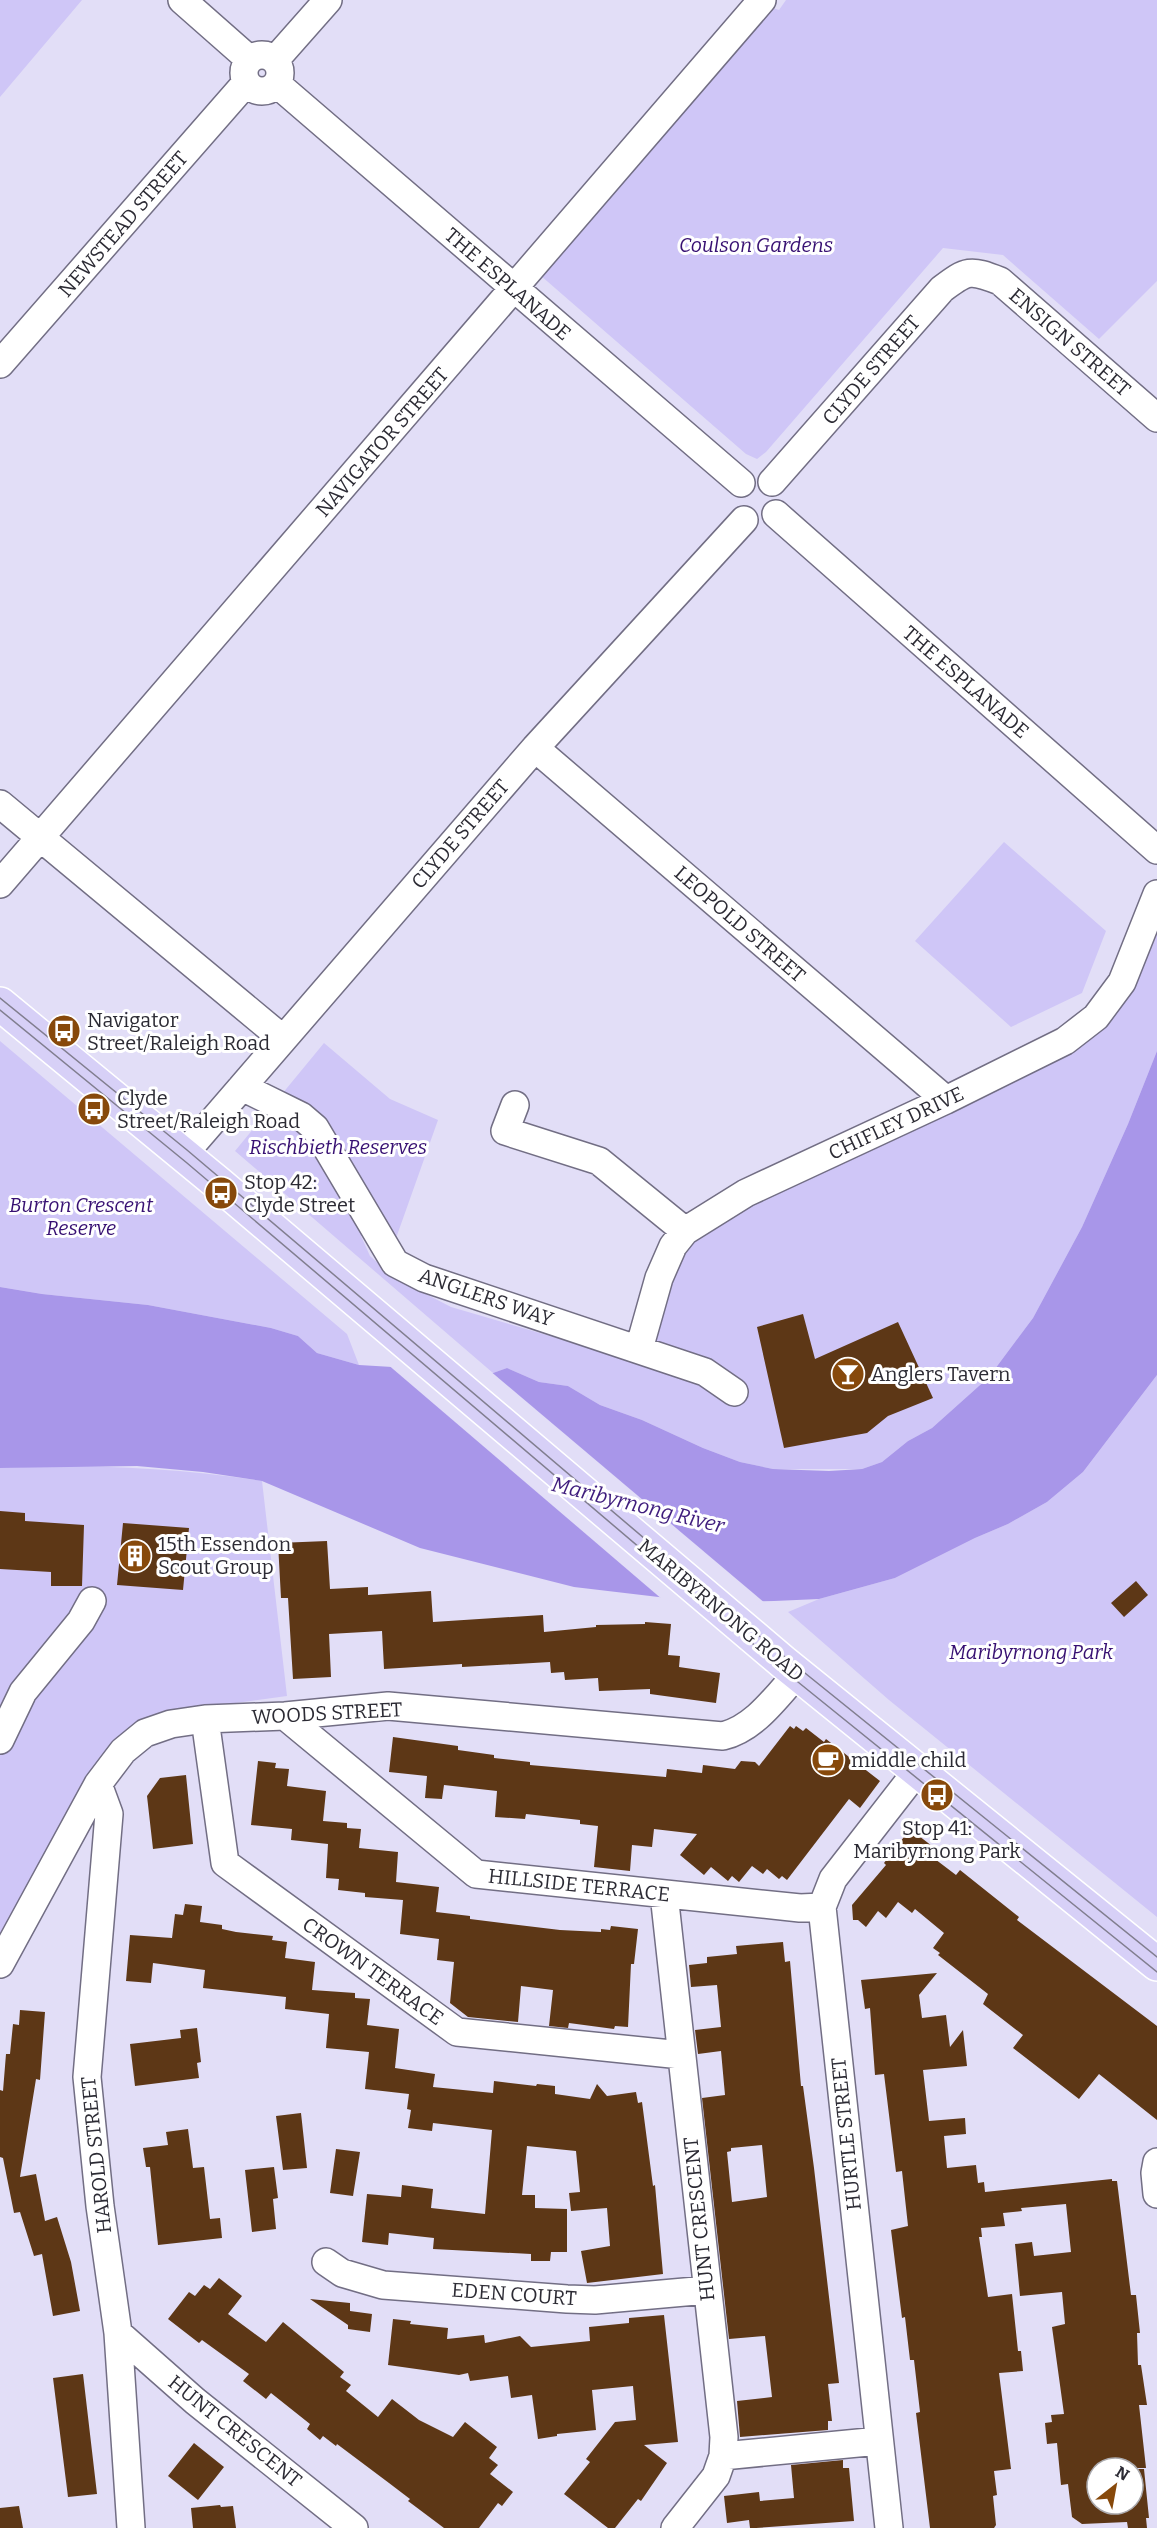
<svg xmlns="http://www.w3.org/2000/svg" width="1157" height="2528" font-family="Bitter,serif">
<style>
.green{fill:#cfc6f7}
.water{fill:#a896e9}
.pier{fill:#e2def7}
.building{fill:#5d3716;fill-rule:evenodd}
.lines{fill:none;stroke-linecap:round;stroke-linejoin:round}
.minor-casing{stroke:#726e84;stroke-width:30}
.major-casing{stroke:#fff;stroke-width:36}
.minor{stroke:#fff;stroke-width:27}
.major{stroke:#d7d0f7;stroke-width:33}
.tram{stroke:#817e8f;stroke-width:1.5}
.labels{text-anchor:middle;stroke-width:6;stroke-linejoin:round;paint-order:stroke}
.street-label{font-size:20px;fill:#2c2b34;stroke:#fff}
.park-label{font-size:20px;font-style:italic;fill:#371072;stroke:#fff}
.poi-label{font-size:20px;fill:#2c2b34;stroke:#fff;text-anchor:start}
.water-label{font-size:21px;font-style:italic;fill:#3f1d7d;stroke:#fff}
</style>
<rect width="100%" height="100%" fill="#e2def7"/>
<path class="green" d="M0 0H82L0 97Z
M786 0H1157V281L1099 339 1003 255 943 248 766 452 757 459 746 454 540 275 773 8 779 10Z
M1004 842 1106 931 1082 993 1011 1027 915 941Z
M1157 924V1051L1128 1124 1082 1227 1033 1318 989 1377 932 1428 908 1441 882 1462 862 1469H773L740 1462 703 1448 642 1420 600 1405 568 1386 539 1382 507 1368 493 1373 235 1151 324 1043 390 1099 438 1120 395 1241 361 1236 370 1256 395 1278 451 1307 643 1363 674 1262 689 1240 721 1216 1091 1033Z
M0 1041 347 1334 359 1365 317 1353 298 1336 271 1328 148 1305 42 1294 0 1287Z
M1157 1375V1917L889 1700 788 1612 819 1599 895 1578 975 1538 1008 1524 1047 1502 1083 1472Z
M51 1466C123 1466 191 1470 262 1481L287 1696 162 1713 141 1726 0 1959V1468Z"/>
<path class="water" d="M1157 1051V1375L1083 1472 1047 1502 1008 1524 975 1538 895 1578 819 1599 774 1601 701 1602 574 1587 420 1548 262 1481 203 1472 137 1466 0 1468V1287L42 1294 148 1305 271 1328 298 1336 317 1353 359 1365 493 1373 507 1368 539 1382 568 1386 600 1405 642 1420 703 1448 740 1462 773 1469 829 1471 862 1469 882 1462 908 1441 932 1428 989 1377 1033 1318 1082 1227 1128 1124Z"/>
<path class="pier" d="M386 1363 489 1370 766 1604 701 1605 663 1600Z"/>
<path class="building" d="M803 1314 815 1359 898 1322 933 1398 888 1416 867 1433 784 1448 757 1327Z
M0 1511 25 1513V1521L84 1525 82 1586H51V1572L0 1569Z
M123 1523 189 1528 183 1590 117 1585Z
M327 1541 330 1589 368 1587V1595L431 1591 433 1622 543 1615 544 1632 596 1627V1625L645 1624V1622L671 1624 668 1655 680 1656 679 1667 720 1673 716 1703 650 1694V1689L599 1691 598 1678 565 1680 564 1672 551 1673 550 1662 462 1667V1664L384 1669 382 1631 329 1634 331 1677 293 1679 288 1598H281L278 1543Z
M1136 1581 1148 1595 1124 1617 1111 1603Z
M790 1726 794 1729 796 1726 803 1731 806 1728 824 1742 826 1739 880 1781 860 1808 849 1799 787 1880 782 1876 779 1879 767 1869 763 1874 752 1866 739 1882 732 1876 728 1881 711 1867 704 1875 680 1855 697 1834 654 1829 652 1847 632 1845 630 1871 594 1867 598 1826 580 1824V1820L526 1814 525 1819 495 1817 497 1791 444 1785 442 1799 425 1798 427 1776 389 1772 393 1737 458 1746V1750L494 1755V1758L530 1762V1765L666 1777 667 1769 702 1773 703 1765 735 1769 741 1761 755 1762 759 1766Z
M258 1761 276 1763 275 1768 289 1769 287 1786 326 1791 323 1821 347 1823V1828L361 1829 359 1848 398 1852 396 1882 439 1887 436 1912 470 1916V1919L560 1930 601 1932V1929L610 1930 611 1926 638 1929 634 1964H631L628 2027 615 2026 614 2029 569 2023 568 2028 549 2026 553 1990 521 1986 518 2022 468 2017 450 2003 454 1962 437 1960 439 1939 400 1934 403 1900 365 1897V1893L338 1890 339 1879 326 1878 328 1844 291 1840 292 1829 251 1825Z
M186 1775 193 1844 153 1849 147 1796 160 1778Z
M910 1829 932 1846 927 1853 956 1875 960 1870 1019 1917 1017 1920 1157 2026V2120L1099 2074 1079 2099 1013 2048 1023 2035 983 2004 988 1994 938 1955 940 1953 933 1948 944 1933 915 1909 912 1913 898 1902 886 1918 878 1911 866 1927 858 1920H853L852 1905 886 1865 884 1863Z
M185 1904 202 1906 200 1922 222 1925V1929L236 1932 273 1936 272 1940 287 1942 285 1958 315 1962 312 1990 355 1993V1998L370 1999 367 2025 399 2029 395 2068 435 2074 433 2087 493 2093 494 2081 536 2086 537 2084 555 2086V2094L590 2099 597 2084 607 2096 636 2092 638 2103 642 2102 653 2186 655 2185 663 2274 587 2283 581 2251 610 2246 607 2208 571 2211 569 2193 580 2192 576 2151 527 2146 522 2195H535V2208L567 2209V2252H551L550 2261H531V2254L433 2249 434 2238 389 2233 388 2245 362 2242 367 2194 401 2197 402 2185 433 2189 431 2208 485 2214 492 2130 433 2123 432 2131 408 2128 411 2110 407 2109 409 2094 365 2089 369 2052 326 2048 329 2014 285 2009 286 1997 203 1988 205 1970 153 1963 151 1983 126 1981 130 1935 172 1938 175 1914 183 1915Z
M783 1942 785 1962 790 1961 801 2086H803L814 2168 839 2383 828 2384 832 2421H828V2430L740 2437 737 2401 772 2397 765 2336 729 2339 702 2098 725 2095 721 2051 698 2054 695 2030 721 2027 717 1985 691 1987 689 1965 707 1963V1957L737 1954 736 1946ZM762 2145 767 2197 732 2202 727 2152 731 2151V2148Z
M937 1973 919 1995 922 2018 946 2015 950 2047 963 2030 967 2066 923 2070 929 2121 965 2118 966 2134 944 2136 947 2168 976 2165 978 2183 984 2182 985 2192 1112 2179V2181H1117L1131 2295H1136L1140 2333H1137L1138 2365H1141L1147 2405H1139L1146 2468H1097V2504H1133V2469H1144L1149 2518H1146L1147 2528H1128L1127 2522 1082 2524 1072 2517 1068 2484 1061 2485 1057 2443 1047 2444 1045 2423 1052 2422 1051 2415 1064 2414 1052 2327 1065 2324 1062 2292 1020 2296 1015 2244 1032 2242 1034 2256 1071 2252 1066 2204 1021 2208 1022 2211 1003 2213 1005 2226 981 2228 982 2237H979L988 2297 1012 2294 1018 2351H1021L1023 2371 999 2373 1011 2469 994 2471 997 2495 993 2496 996 2525 994 2528H930L916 2413 920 2412 914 2360H910L905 2317 902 2318 891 2230 908 2226 902 2171 896 2172 884 2074 875 2075 870 2008 865 2009 861 1980Z
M20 2010 45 2012 40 2080 36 2079 20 2177 36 2174 45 2221 57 2217 71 2262 80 2311 53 2316 42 2254 34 2256 20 2212 14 2213 3 2158 0 2157V2090L3 2091 6 2054H10L13 2024 19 2025Z
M197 2028 201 2062 197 2063 199 2078 135 2086 130 2044 181 2038 180 2030Z
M301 2113 307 2168 283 2170 276 2116Z
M188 2129 193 2168 204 2167 210 2219 220 2218 222 2238 158 2245 150 2167H146L143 2148 168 2145 166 2132Z
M336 2149 360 2152 353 2196 330 2193Z
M274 2167 278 2198 273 2199 276 2229 252 2232 245 2170Z
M219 2278 242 2296 228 2314 266 2342 283 2322 344 2372 340 2377 351 2385 346 2391 378 2417 392 2399 419 2420 453 2437 465 2422 497 2447 489 2458 498 2465 490 2474 513 2492 502 2506 498 2503 479 2528H444L408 2501 410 2499 389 2483 337 2444 336 2446 323 2436 320 2440 307 2429 310 2424 271 2393 266 2399 243 2381 249 2374 202 2340 199 2343 168 2319 189 2292 195 2296 204 2285 210 2289Z
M310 2299 350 2303V2311L372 2314 370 2332 348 2329V2325Z
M664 2315 678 2442 644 2445 667 2463 641 2501 638 2499 615 2528H608L564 2494 590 2462 586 2459 615 2422 636 2420 633 2386 592 2390 596 2430 557 2434V2436L538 2439 532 2395 511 2398 508 2376 470 2381 468 2373 459 2375 388 2365 393 2319 411 2321 410 2324 448 2328 447 2339 484 2335 485 2343 520 2336 531 2347 590 2341 589 2327 629 2323V2318Z
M83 2374 97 2494 68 2497 53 2378Z
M194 2443 224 2467 198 2500 168 2476Z
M843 2460V2468H849L854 2521 756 2528H750L749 2520 727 2523 724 2496 759 2492 760 2501 794 2498 791 2465Z
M220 2505 221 2507 233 2506 236 2528H193L191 2508Z
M19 2506 23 2528H0V2508Z"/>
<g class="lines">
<defs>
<path id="minor" d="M182 0 249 59
M244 73a18 18 0 1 1 36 0a18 18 0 1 1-36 0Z
M275 60 328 0
M277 84 741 483
M0 364 246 83
M772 482 942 289C967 270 970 269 1000 281L1157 418
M776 514 1157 850
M535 748 946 1100
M0 804 283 1039
M0 884 762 0
M242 1087 301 1116 315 1128 395 1263 424 1278 705 1372 734 1392
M515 1105 505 1131 599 1161 685 1231
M184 1154 535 748 744 520
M639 1349 659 1278 673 1246 685 1231 746 1193 946 1100 1065 1041 1096 1017 1122 982 1157 894
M285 1716 476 1874 800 1908 822 1907
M205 1719 225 1863 457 2032 681 2055
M0 1740 23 1692 81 1621 92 1601
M98 1784 109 1814 87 2077 100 2206 118 2333 131 2528
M664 1894 724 2437 723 2456 716 2476 675 2528
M0 1964 98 1784 123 1751 145 1733 171 1724 205 1719 285 1716 388 1706 723 1736C755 1728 776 1697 797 1674
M1157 2162 1155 2173 1157 2194
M326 2262 342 2273 383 2285 567 2299 595 2300 707 2290
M118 2333 195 2401 354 2528
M723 2456 879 2441
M889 2528 822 1907 833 1879 917 1771"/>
<path id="major" d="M0 1004 219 1184 783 1662 1157 1964"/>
</defs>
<use href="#minor" class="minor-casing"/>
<use href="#major" class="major-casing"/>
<use href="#minor" class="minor"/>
<use href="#major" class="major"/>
<path class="tram" d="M0 998 187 1150 764 1640 1157 1957
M0 1010 187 1163 793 1678 1157 1972"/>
</g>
<defs>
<symbol id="bus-disc" viewBox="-11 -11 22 22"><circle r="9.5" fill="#87490b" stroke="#fff"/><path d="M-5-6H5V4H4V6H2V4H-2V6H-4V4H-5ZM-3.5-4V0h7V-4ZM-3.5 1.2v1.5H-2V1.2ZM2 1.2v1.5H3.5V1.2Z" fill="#fff"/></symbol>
<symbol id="bar-disc" viewBox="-11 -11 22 22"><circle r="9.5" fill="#87490b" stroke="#fff"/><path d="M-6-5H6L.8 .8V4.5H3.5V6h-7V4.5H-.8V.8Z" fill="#fff"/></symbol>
<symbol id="building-disc" viewBox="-11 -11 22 22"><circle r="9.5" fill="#87490b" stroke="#fff"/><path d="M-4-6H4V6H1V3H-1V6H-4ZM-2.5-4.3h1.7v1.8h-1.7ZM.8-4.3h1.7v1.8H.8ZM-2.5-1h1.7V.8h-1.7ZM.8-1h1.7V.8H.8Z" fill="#fff"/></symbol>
<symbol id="cafe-disc" viewBox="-11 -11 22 22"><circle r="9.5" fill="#87490b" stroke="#fff"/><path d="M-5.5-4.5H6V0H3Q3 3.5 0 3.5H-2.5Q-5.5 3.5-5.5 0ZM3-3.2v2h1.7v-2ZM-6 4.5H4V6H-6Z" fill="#fff"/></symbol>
</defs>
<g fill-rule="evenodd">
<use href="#bus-disc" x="45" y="1012" width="38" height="38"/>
<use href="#bus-disc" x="75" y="1090" width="38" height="38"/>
<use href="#bus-disc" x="202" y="1174" width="38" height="38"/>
<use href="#bar-disc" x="829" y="1355" width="38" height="38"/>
<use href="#building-disc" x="116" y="1537" width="38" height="38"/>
<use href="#cafe-disc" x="809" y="1741" width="38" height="38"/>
<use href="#bus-disc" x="918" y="1776" width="38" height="38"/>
</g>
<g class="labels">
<g class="street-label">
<text transform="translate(123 224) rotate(-49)" y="7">NEWSTEAD STREET</text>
<text transform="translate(508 284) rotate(41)" y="7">THE ESPLANADE</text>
<text transform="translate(1070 342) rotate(41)" y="7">ENSIGN STREET</text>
<text transform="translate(871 370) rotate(-49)" y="7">CLYDE STREET</text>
<text transform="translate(382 442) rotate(-49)" y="7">NAVIGATOR STREET</text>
<text transform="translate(966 682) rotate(41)" y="7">THE ESPLANADE</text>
<text transform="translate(460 834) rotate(-49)" y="7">CLYDE STREET</text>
<text transform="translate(740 924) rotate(41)" y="7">LEOPOLD STREET</text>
<text transform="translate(896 1123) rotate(-25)" y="7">CHIFLEY DRIVE</text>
<text transform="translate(486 1297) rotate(19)" y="7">ANGLERS WAY</text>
<text transform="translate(721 1610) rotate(40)" y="7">MARIBYRNONG ROAD</text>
<text transform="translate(327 1713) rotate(-3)" y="7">WOODS STREET</text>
<text transform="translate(579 1885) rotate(6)" y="7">HILLSIDE TERRACE</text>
<text transform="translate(373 1971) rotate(36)" y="7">CROWN TERRACE</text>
<text transform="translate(846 2134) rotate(-96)" y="7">HURTLE STREET</text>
<text transform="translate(96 2155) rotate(-96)" y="7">HAROLD STREET</text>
<text transform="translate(699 2219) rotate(-96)" y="7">HUNT CRESCENT</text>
<text transform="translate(514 2294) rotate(4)" y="7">EDEN COURT</text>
<text transform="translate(235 2431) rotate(39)" y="7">HUNT CRESCENT</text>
</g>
<g class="park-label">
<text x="756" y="252">Coulson Gardens</text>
<text x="338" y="1154">Rischbieth Reserves</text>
<text x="81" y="1212">Burton Crescent<tspan x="81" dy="23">Reserve</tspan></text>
<text x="1031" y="1659">Maribyrnong Park</text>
</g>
<g class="poi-label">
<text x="87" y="1027">Navigator<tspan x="87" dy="23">Street/Raleigh Road</tspan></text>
<text x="117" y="1105">Clyde<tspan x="117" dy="23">Street/Raleigh Road</tspan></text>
<text x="244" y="1189">Stop 42:<tspan x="244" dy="23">Clyde Street</tspan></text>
<text x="871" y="1381">Anglers Tavern</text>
<text x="158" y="1551">15th Essendon<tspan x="158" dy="23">Scout Group</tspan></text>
<text x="851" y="1767">middle child</text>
<text x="937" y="1835" text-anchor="middle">Stop 41:<tspan x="937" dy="23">Maribyrnong Park</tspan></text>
</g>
<g class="water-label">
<text transform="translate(638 1505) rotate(14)" y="7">Maribyrnong River</text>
</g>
</g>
<g transform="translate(1115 2486) rotate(31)"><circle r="28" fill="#ffffff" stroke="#abaaae" stroke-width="1.5"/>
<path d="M0-4.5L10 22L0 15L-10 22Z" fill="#87490b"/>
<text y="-9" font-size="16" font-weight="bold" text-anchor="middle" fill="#2c2b34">N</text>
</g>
</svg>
